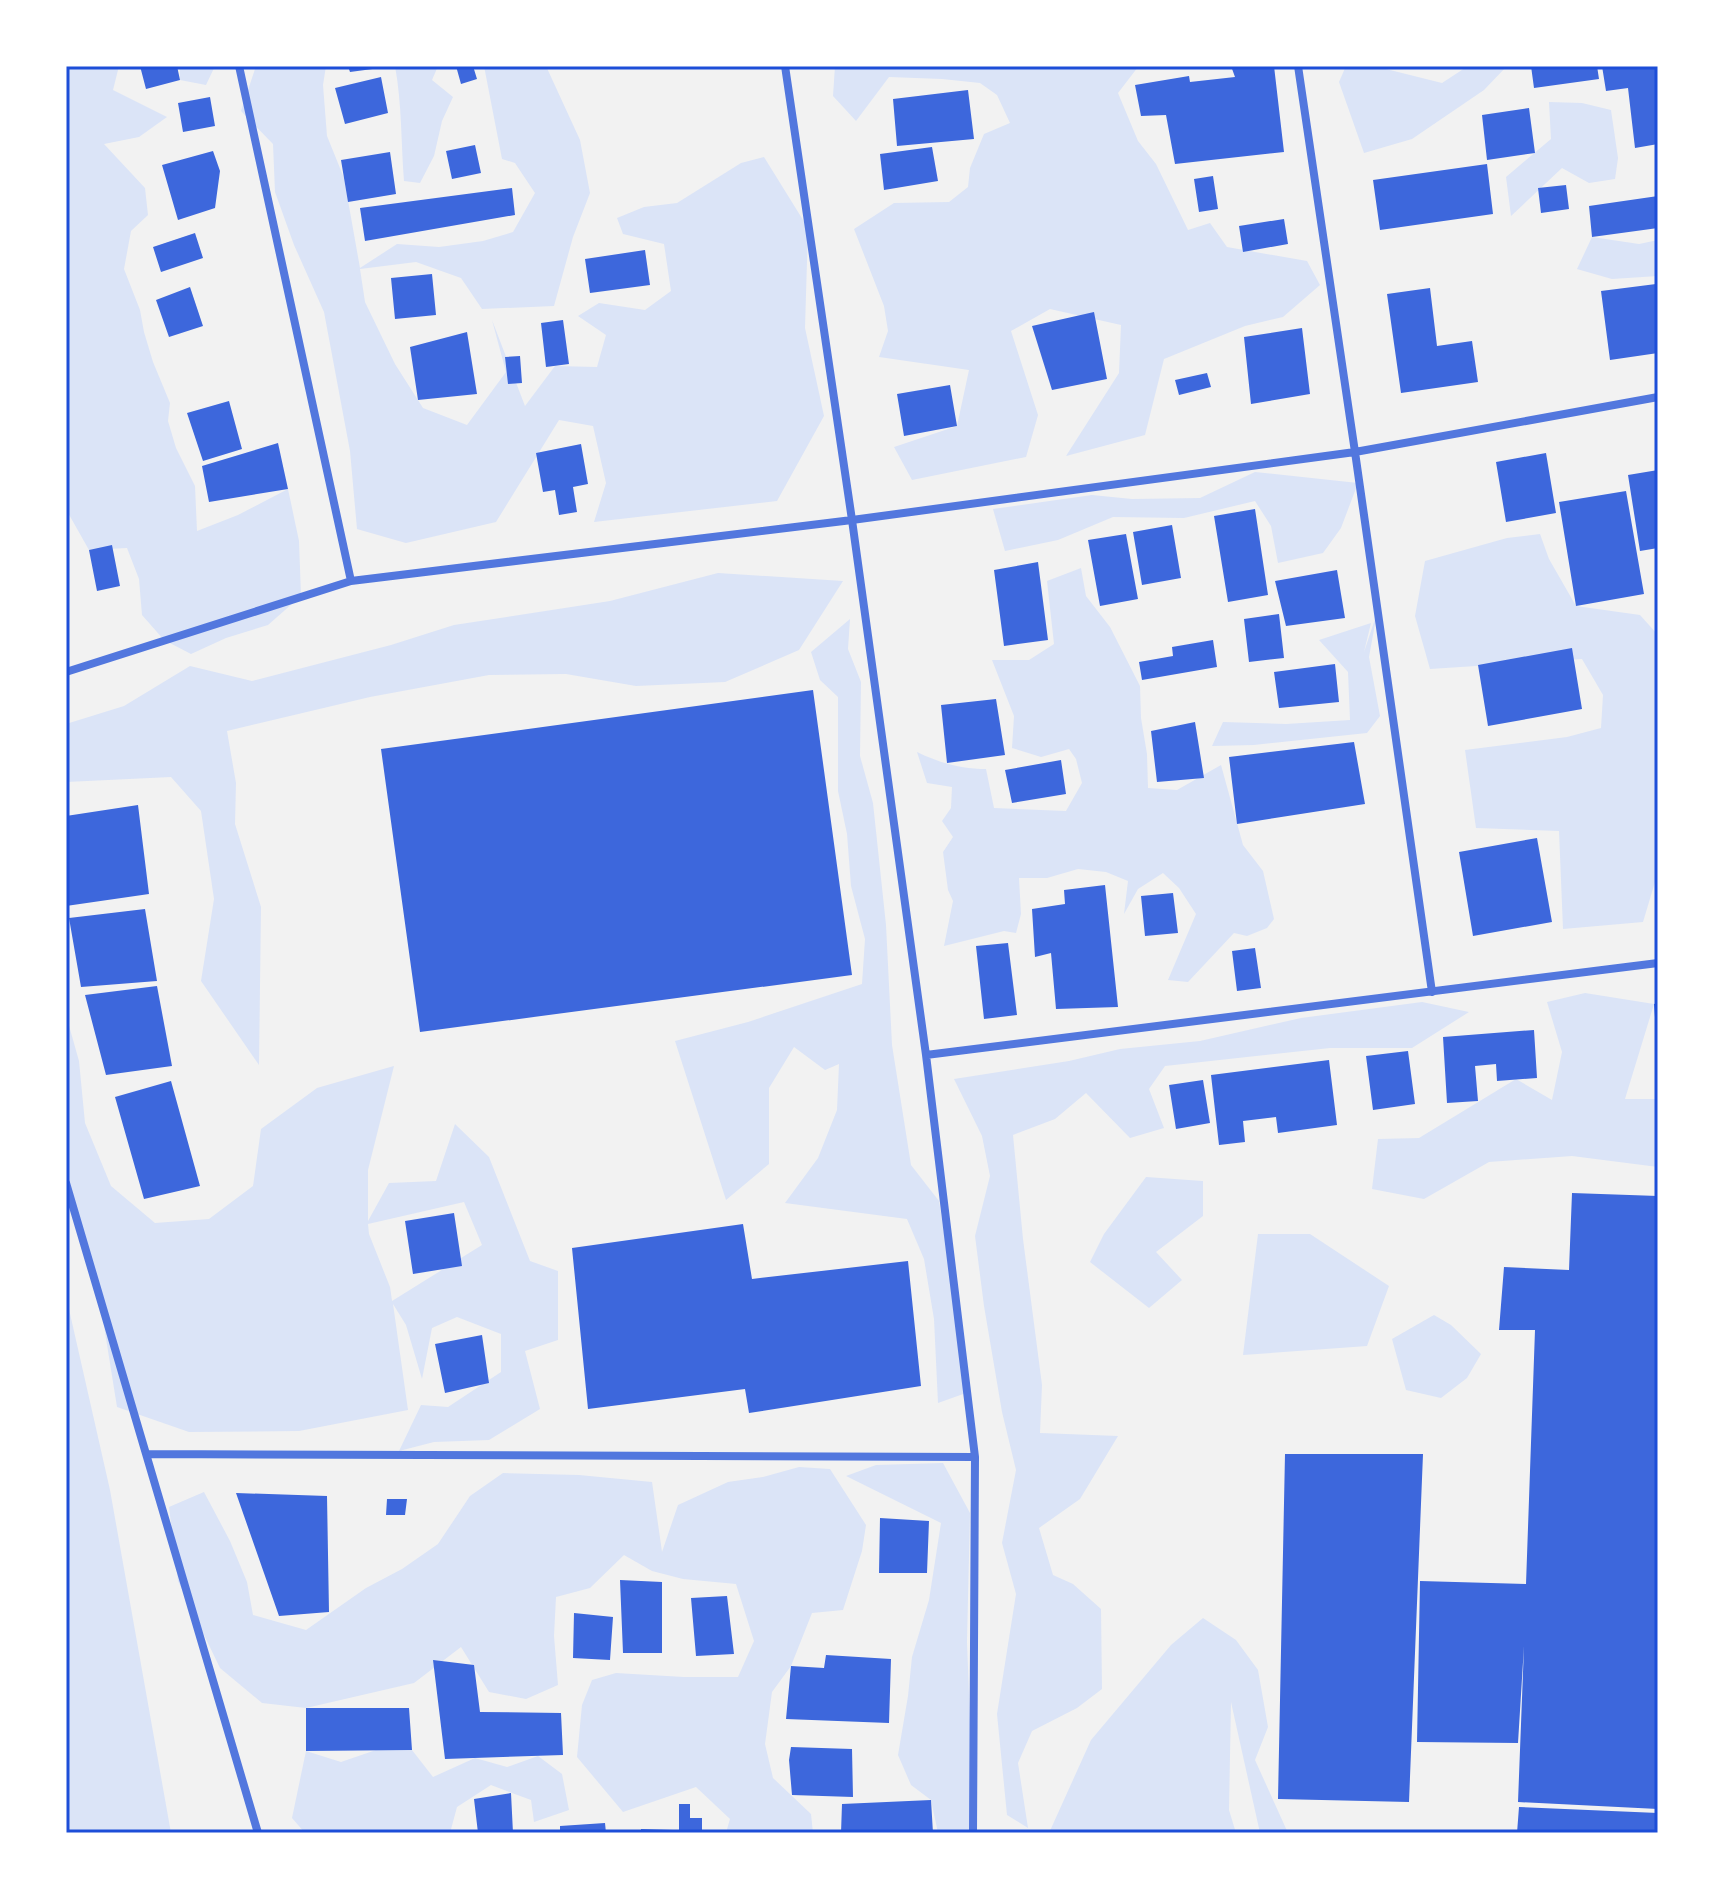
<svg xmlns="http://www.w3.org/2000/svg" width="1724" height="1899" font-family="Rubik,sans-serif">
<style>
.green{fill:#dbe4f7;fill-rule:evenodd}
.building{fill:#3d67dc}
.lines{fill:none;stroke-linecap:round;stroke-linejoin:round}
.minor{stroke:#5277de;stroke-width:8}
.neatline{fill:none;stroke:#1d4ed8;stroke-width:3}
</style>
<rect width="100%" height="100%" fill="#f2f2f2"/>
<path class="green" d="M66 66H119L113 90 167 117 139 137 104 144 145 188 148 215 131 231 124 269 140 310 144 332 153 362 170 403 168 421 176 448 195 486 197 531 238 515 288 489 299 541 301 596 268 625 226 638 191 654 164 640 142 615 139 579 127 548 89 550 67 511Z
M180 66H215L206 85 180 80Z
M256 66H326L323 85 327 136 344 178 360 268 397 244 439 247 483 241 513 232 535 193 515 163 502 159 484 66H546L580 140 590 193 573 237 554 306 482 309 461 278 416 262 360 269 365 302 395 364 423 408 467 425 506 372 492 320 525 406 555 366 597 367 606 335 578 316 599 303 645 310 671 291 664 244 623 234 617 218 644 207 677 203 741 163 764 157 808 228 805 328 824 416 777 501 594 522 606 483 593 426 559 420 496 522 406 543 357 529 350 451 324 312 294 245 275 192 273 144 241 111Z
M395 66H438L432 80 453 97 442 121 434 156 420 183 404 181C401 143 402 104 395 66Z
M835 66H1171L1138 67 1118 93 1138 141 1156 164 1188 230 1210 223 1227 247 1307 261 1320 285 1283 317 1245 326 1164 359 1145 435 1066 456 1119 373 1121 325 1050 309 1011 331 1038 415 1026 457 912 480 894 447 957 426 969 370 879 357 888 331 884 306 854 229 894 203 949 202 968 187 970 168 984 134 1010 123 997 95 980 83 942 79 889 77 856 121 833 96Z
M1346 66H1382L1386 69 1442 83 1468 66H1507L1484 90 1412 139 1364 153 1339 82Z
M1549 102 1582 103 1611 110 1618 158 1615 179 1589 183 1562 168 1511 216 1506 177 1551 139Z
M1592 237 1639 244 1658 240V276L1612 279 1577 269Z
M1255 472 1358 483 1341 528 1323 553 1278 563 1271 526 1255 501 1184 518 1113 517 1058 540 1005 551 993 509 1092 495 1132 499 1200 498Z
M1540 534 1549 559 1576 606 1640 615 1658 635V872L1643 922 1563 929 1559 831 1476 828 1465 750 1567 737 1601 728 1603 695 1582 659 1430 669 1415 616 1425 561 1507 538Z
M1081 568 1086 596 1110 627 1140 686 1141 718 1147 754 1148 788 1177 790 1221 765 1243 845 1263 871 1274 919 1267 928 1247 936 1234 933 1188 982 1168 980 1196 914 1179 888 1163 873 1138 889 1124 914 1128 881 1106 872 1078 869 1047 878H1019L1021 914 1016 933 1004 931 944 946 953 901 948 890 943 852 953 837 942 821 951 808 952 787 927 783 917 752C940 763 961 769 986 769L994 808 1066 811 1082 783 1076 759 1069 749 1041 757 1012 748 1014 716 992 660H1029L1054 644 1047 581Z
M718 573 843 581 799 650 725 682 636 686 566 674 489 675 370 697 227 731 236 783 235 824 261 907 259 1065 201 981 214 899 201 811 171 777 66 782V724L124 706 190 666 252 681 391 645 454 625 610 601Z
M1377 613 1369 657 1380 716 1367 733 1254 745 1212 746 1223 722 1286 724 1350 720 1348 672 1319 640 1371 623 1364 652Z
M850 619 848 649 861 682 860 756 873 803 886 925 892 1045 911 1165 939 1201 953 1291 966 1393 938 1403 934 1319 924 1259 907 1219 785 1203 818 1158 837 1110 839 1064 825 1070 794 1047 769 1088V1164L726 1200 675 1041 748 1022 862 984 865 939 851 886 847 834 838 791V697L820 680 811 652Z
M1585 993 1654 1004 1625 1099H1658V1167L1572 1156 1489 1162 1424 1199 1372 1189 1378 1139 1419 1138 1516 1079 1552 1100 1562 1052 1547 1002Z
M1422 1002 1469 1012 1412 1048H1330L1165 1066 1149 1089 1164 1128 1130 1138 1086 1093 1055 1119 1013 1135 1023 1239 1042 1385 1040 1433 1118 1436 1080 1499 1039 1528 1053 1575 1073 1584 1101 1609 1102 1689 1077 1708 1032 1731 1018 1763 1028 1828 1007 1815 997 1714 1016 1594 1002 1543 1016 1470 1002 1412 984 1306 975 1236 990 1176 982 1136 954 1079 1069 1061 1120 1049 1200 1041 1301 1018Z
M66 1015 79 1061 85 1123 111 1186 155 1223 209 1219 253 1186 261 1129 317 1088 394 1066 368 1170V1221L389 1183 436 1181 455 1124 489 1157 530 1261 558 1271V1340L525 1351 540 1409 489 1440 434 1442 399 1451 421 1405 448 1407 501 1372V1334L457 1317 432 1328 422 1379 406 1325 393 1304 408 1410 299 1431 189 1432 117 1407 96 1276 78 1234 66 1167ZM464 1202 482 1245 392 1301 390 1287 369 1234 368 1224Z
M1146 1177 1203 1181V1216L1156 1252 1182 1280 1149 1308 1090 1262 1104 1234Z
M1258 1234H1310L1389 1286 1367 1346 1243 1355Z
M66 1296 110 1490 171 1833H66Z
M1434 1315 1451 1325 1481 1354 1467 1378 1441 1398 1406 1390 1392 1339Z
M943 1463 970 1513 967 1642 973 1801 969 1833H938L931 1800 911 1785 898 1755 908 1696 912 1657 929 1600 941 1523 846 1476 876 1465Z
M799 1467 830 1469 866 1525 862 1551 843 1610 812 1613 791 1666 772 1692 765 1744 773 1778 811 1814 813 1833H726L730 1819 696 1787 623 1812 577 1757 582 1705 592 1680 616 1673 684 1677H738L754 1641 736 1584 683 1579 652 1571 624 1555 590 1588 556 1597 554 1636 558 1685 526 1699 489 1692 461 1647 414 1683 306 1708 262 1703 220 1668 178 1581 169 1507 204 1492 230 1541 247 1582 253 1615 306 1630 366 1588 402 1569 438 1544 470 1496 503 1473 579 1475 652 1482 662 1552 678 1505 728 1482 763 1477Z
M1203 1618 1236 1640 1258 1670 1268 1727 1255 1760 1288 1833H1260L1231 1702 1229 1810 1236 1833H1049L1091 1740 1171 1645Z
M376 1750H412L433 1777 475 1758 507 1767 538 1756 562 1774 569 1810 534 1822 531 1800 491 1785 457 1807 450 1833H305L292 1818 306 1751 341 1762Z"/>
<path class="building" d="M140 66H177L180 80 146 89Z
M348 66H380V68L350 72Z
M456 66H473L477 79 461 84Z
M1231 66H1274L1284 152 1175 164 1166 115 1141 116 1135 85 1189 76 1190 82 1235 77Z
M1531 66H1597L1599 79 1534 88Z
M1602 66H1658V144L1635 148 1628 88 1606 91Z
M381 77 388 113 345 124 335 88Z
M968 90 974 139 897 146 893 99Z
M210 97 215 126 183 132 178 103Z
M1529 108 1535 153 1487 160 1482 115Z
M475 145 481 173 452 179 446 151Z
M932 147 938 181 884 190 880 154Z
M213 151 220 171 215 208 178 220 162 165Z
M390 152 396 194 348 202 341 160Z
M1487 164 1493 214 1380 230 1373 180Z
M1213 176 1218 209 1199 212 1194 179Z
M1566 185 1569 209 1541 213 1538 188Z
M512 188 515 215 365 241 360 208Z
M1658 196V228L1592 237 1589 206Z
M1284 219 1288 244 1243 252 1239 226Z
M195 233 203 258 161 272 153 247Z
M645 250 650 285 590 293 585 259Z
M432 274 436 315 395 319 391 278Z
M1656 284 1658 298V353L1610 360 1601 291Z
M190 287 203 326 169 337 156 300Z
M1430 288 1437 346 1472 341 1478 382 1401 393 1387 294Z
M1094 312 1107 379 1052 390 1032 326Z
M563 320 569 364 546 367 541 323Z
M1302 328 1310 394 1251 404 1244 337Z
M467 332 477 394 418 400 410 347Z
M520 356 522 383 508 384 505 357Z
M1207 373 1211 387 1179 395 1175 380Z
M950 385 957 426 904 436 897 394Z
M229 401 242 449 203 461 187 413Z
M278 443 288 489 209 502 202 466Z
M581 444 588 484 573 487 577 512 559 515 555 490 543 492 536 453Z
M1546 453 1556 513 1506 522 1496 462Z
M1658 470V548L1640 551 1628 475Z
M1626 491 1644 594 1576 606 1559 502Z
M1255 509 1268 595 1228 602 1214 516Z
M1172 525 1181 578 1142 585 1133 532Z
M1126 534 1138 599 1100 606 1088 540Z
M112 545 120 586 97 591 89 550Z
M1038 562 1048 640 1004 646 994 570Z
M1337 570 1345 618 1286 626 1275 581Z
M1279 614 1284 658 1249 662 1244 619Z
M1213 640 1217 667 1142 680 1139 662 1173 656 1172 647Z
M1572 648 1582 709 1488 726 1478 665Z
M1335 664 1339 702 1279 708 1274 672Z
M813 690 852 975 420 1032 381 749Z
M996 699 1005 755 947 763 941 705Z
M1195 722 1204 778 1157 782 1151 731Z
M1354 742 1365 804 1237 824 1229 757Z
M1061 760 1066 794 1012 803 1005 770Z
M138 805 149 894 66 906V816Z
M1537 838 1552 922 1473 936 1459 852Z
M1105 885 1118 1007 1056 1009 1051 953 1035 957 1032 909 1065 904 1064 890Z
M1173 893 1178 933 1145 936 1141 896Z
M145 909 157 981 81 987 69 918Z
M1008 943 1017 1015 984 1019 976 946Z
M1255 948 1261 988 1237 991 1232 951Z
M157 986 172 1066 106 1075 85 995Z
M1658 1003V1030H1656L1654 1004Z
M1534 1030 1537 1078 1497 1081 1496 1064 1475 1066 1478 1101 1447 1103 1443 1037Z
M1408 1051 1415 1104 1373 1110 1366 1056Z
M1329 1060 1337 1125 1278 1133 1276 1117 1243 1121 1245 1142 1219 1145 1211 1075Z
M1203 1080 1210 1123 1176 1129 1169 1085Z
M171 1081 200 1186 144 1199 115 1097Z
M1572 1193 1658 1196V1809L1518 1802 1524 1646 1518 1743 1417 1742 1420 1581 1526 1584 1535 1330H1499L1504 1267 1569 1270Z
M454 1213 462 1266 413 1274 405 1221Z
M743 1224 752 1279 908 1261 921 1386 749 1413 745 1389 588 1409 572 1248Z
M482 1335 489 1383 445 1393 435 1344Z
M1285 1454H1423L1409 1802 1278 1799Z
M236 1493 327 1496 329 1612 279 1616Z
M387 1499H407L405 1515H386Z
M880 1518 929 1521 927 1573H879Z
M620 1580 662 1582V1653H623Z
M727 1596 734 1654 696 1656 691 1598Z
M574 1613 613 1617 610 1660 573 1658Z
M826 1655 891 1659 889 1723 786 1719 791 1666 824 1668Z
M433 1660 474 1665 480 1712 561 1713 563 1755 445 1759Z
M306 1708H409L412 1750 306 1751Z
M791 1747 852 1749 853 1797 792 1795 789 1760Z
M511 1793 513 1833H478L474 1799Z
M931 1800 933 1833H841L842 1804Z
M679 1804H690V1818H702V1833H679Z
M1519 1807 1658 1813V1833H1517Z
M605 1823 606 1833H560V1826Z
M641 1829 673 1830V1833H641Z"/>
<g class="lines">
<path class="minor" d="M239 66 351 581
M785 66 852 520 926 1055 975 1457 973 1833
M1298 66 1355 452 1432 992
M66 672 351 581 852 520 1355 452 1658 397
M926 1055 1658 963
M66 1183 258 1833
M147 1454 975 1457"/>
</g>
<rect width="1724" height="1899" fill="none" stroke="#ffffff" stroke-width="136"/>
<rect x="68" y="68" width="1588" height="1763" class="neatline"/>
</svg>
